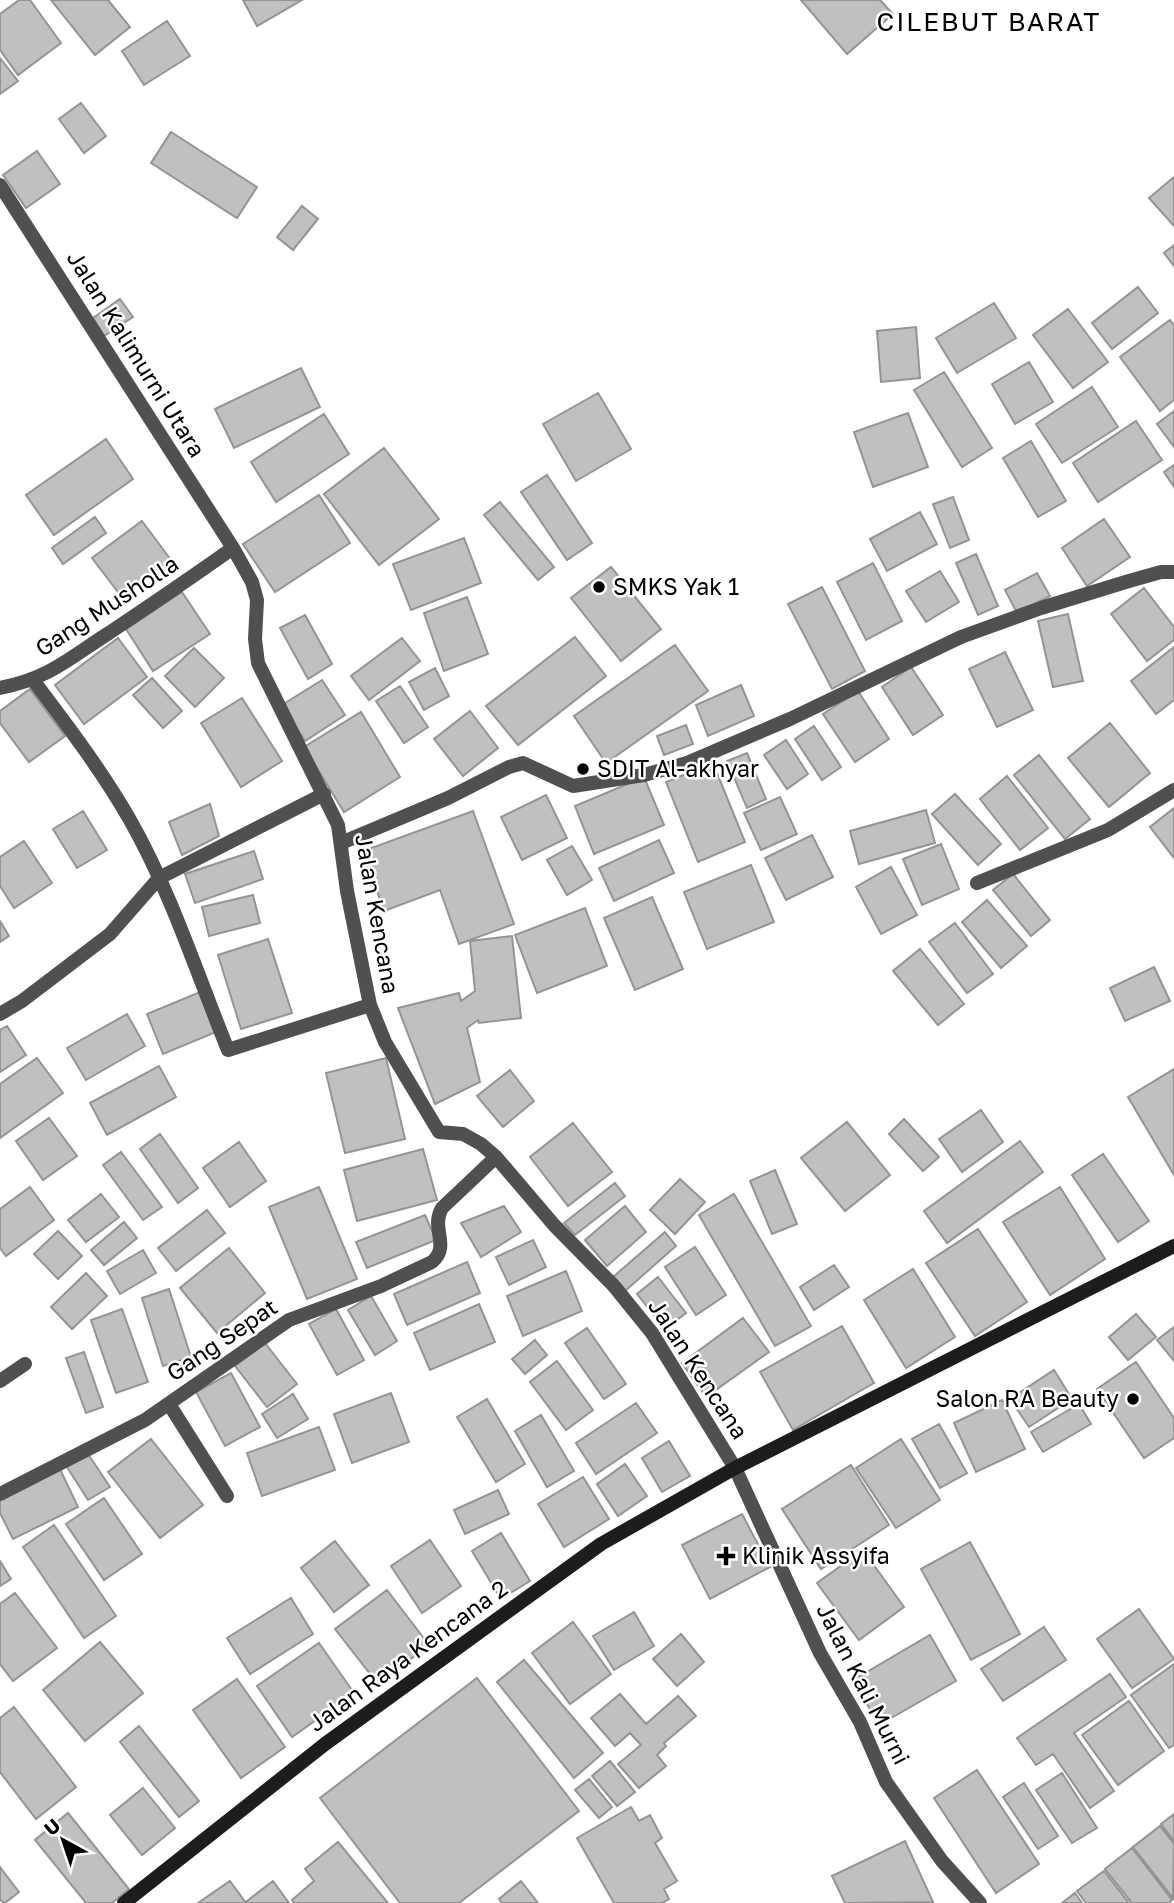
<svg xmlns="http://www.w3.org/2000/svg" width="1174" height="1903" font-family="'Golos Text',sans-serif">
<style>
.building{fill:#c0c0c0;stroke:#949494;stroke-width:2}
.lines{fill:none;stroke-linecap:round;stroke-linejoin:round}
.street{stroke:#505050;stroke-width:14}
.secondary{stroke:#1d1d1d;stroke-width:14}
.poi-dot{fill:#000;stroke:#fff;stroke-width:2.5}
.labels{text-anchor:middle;stroke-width:5;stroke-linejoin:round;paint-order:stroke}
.street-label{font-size:23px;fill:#000;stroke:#fff}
.poi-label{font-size:23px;fill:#000;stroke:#fff;text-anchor:start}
.quarter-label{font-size:26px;letter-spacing:2px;fill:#000;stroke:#fff}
</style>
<rect width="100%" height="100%" fill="#fff"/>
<path class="building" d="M19 0H30L61 43 18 75 0 50V14Z
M51 0H108L130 27 95 55Z
M243 0H302L257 26Z
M801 0H880L893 14 847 54Z
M167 21 190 56 144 85 122 51Z
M0 58 18 81 0 94Z
M81 103 106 136 84 153 59 119Z
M171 132 257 187 237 218 151 163Z
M37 151 60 184 26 208 3 175Z
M1174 177V226L1149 198Z
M302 206 318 219 293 250 277 237Z
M1174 245V266L1164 253Z
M1138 287 1158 313 1112 349 1092 323Z
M120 299 133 317 104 336 93 318Z
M994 303 1016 338 957 373 936 338Z
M1068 309 1108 362 1073 388 1033 335Z
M1170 320 1174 325V400L1160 411 1120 357Z
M916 327 920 378 881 382 877 331Z
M1029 362 1053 402 1015 424 992 384Z
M301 368 320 407 234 448 215 409Z
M944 372 992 448 962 467 914 390Z
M1092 387 1118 427 1062 463 1036 424Z
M598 393 631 449 576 481 543 424Z
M1174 411V447L1157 424Z
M908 413 928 467 873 487 854 432Z
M324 414 349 454 276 502 251 462Z
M1136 421 1162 460 1098 502 1073 463Z
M106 439 133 479 54 535 26 495Z
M1031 441 1066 501 1038 517 1003 458Z
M384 448 439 519 379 565 324 494Z
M1174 465V487L1164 472Z
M547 475 592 543 567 560 521 492Z
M319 495 350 543 275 592 243 544Z
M953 497 969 540 950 548 933 504Z
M500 502 554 567 538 580 484 515Z
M920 512 937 544 887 571 870 539Z
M95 517 106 533 63 564 52 548Z
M1104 519 1130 557 1087 586 1062 548Z
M142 521 171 560 121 596 92 558Z
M464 538 481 583 411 610 393 564Z
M976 554 998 606 978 615 956 563Z
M873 563 902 621 866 640 837 582Z
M611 567 661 629 621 661 571 598Z
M940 571 959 602 926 622 906 591Z
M1037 573 1050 596 1017 613 1005 590Z
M822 587 865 671 832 689 788 604Z
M1144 588 1174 627V640L1147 661 1111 614Z
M182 592 210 634 153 671 126 629Z
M467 597 488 654 444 671 424 613Z
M1068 614 1083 681 1053 687 1038 621Z
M305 615 332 664 308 679 280 628Z
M575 637 606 676 518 745 486 706Z
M118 638 147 677 84 724 55 685Z
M402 638 420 661 369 700 351 676Z
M675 645 708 691 606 763 574 716Z
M1174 647V700L1156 714 1131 681Z
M194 648 224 678 195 707 165 676Z
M1005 652 1033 710 997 727 969 669Z
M911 667 943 715 913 735 882 687Z
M435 668 449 696 424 710 409 682Z
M152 678 182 711 163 728 133 695Z
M322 680 345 715 305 741 282 705Z
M741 685 754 716 708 736 696 705Z
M400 686 428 727 404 743 376 701Z
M30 689 65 736 29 762 0 723V711Z
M858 691 889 739 855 762 823 714Z
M242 698 282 761 241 787 201 723Z
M470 711 498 748 463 776 434 739Z
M361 712 400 777 344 812 304 747Z
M1110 723 1150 773 1109 807 1068 758Z
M686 725 693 744 664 755 657 736Z
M814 726 841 767 822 780 795 739Z
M786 740 808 774 787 789 764 755Z
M747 753 766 799 747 808 727 761Z
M1039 755 1090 819 1065 839 1014 775Z
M713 763 745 842 698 862 666 782Z
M1007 776 1048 828 1020 850 980 799Z
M644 777 664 825 594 854 575 806Z
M955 794 1001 844 978 865 932 814Z
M546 795 567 838 522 860 501 817Z
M780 797 797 834 761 850 744 813Z
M210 804 219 836 182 855 169 822Z
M1174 808V858L1150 827Z
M926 810 935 843 859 864 850 831Z
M83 811 107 850 77 868 53 829Z
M473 811 514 924 459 944 440 890 384 911 363 851Z
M812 835 833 877 786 900 765 858Z
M659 840 674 873 614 901 599 868Z
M24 841 52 883 14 908 0 886V857Z
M941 844 959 889 922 905 903 859Z
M572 846 592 880 567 895 547 860Z
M254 851 263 879 195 903 185 874Z
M751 865 774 922 707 949 684 892Z
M891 867 917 915 881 934 856 887Z
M1013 874 1050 920 1031 936 993 890Z
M253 895 260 923 209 936 202 907Z
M652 897 683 969 635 990 604 918Z
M987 900 1027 946 1001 968 962 922Z
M585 908 607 966 537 993 515 935Z
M0 921 9 936 0 942Z
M955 923 993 974 967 993 929 942Z
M512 936 521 1018 479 1023 478 1020 467 1028 480 1082 435 1104 398 1008 459 993 461 1001 475 991 470 941Z
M268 939 292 1013 241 1029 218 955Z
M920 949 964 1004 938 1025 893 971Z
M1154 967 1170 1001 1125 1021 1110 988Z
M200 992 216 1032 163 1054 147 1014Z
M127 1014 145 1046 86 1080 67 1048Z
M7 1026 26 1055 0 1072V1030Z
M37 1058 63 1093 0 1138V1084Z
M386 1058 405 1139 345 1153 326 1073Z
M159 1066 176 1097 107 1135 90 1103Z
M1174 1069V1175L1128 1097Z
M510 1070 534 1101 503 1127 477 1096Z
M981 1110 1003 1142 962 1172 939 1139Z
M49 1118 77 1156 43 1180 16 1141Z
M904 1119 939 1157 923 1171 889 1134Z
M847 1122 890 1175 845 1211 801 1158Z
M573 1123 612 1172 568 1206 530 1157Z
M160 1134 198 1188 178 1203 140 1149Z
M1020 1141 1043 1172 947 1243 924 1211Z
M239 1142 266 1181 230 1207 203 1168Z
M423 1149 437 1200 357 1221 344 1170Z
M121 1152 162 1207 143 1220 103 1165Z
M1103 1154 1149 1221 1118 1242 1072 1175Z
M775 1170 797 1224 772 1234 750 1181Z
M680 1179 705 1202 675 1234 650 1210Z
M615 1183 625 1196 575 1235 564 1223Z
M30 1187 54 1220 6 1256 0 1248V1209Z
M319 1187 357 1279 307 1299 269 1207Z
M1060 1187 1105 1259 1050 1295 1003 1222Z
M101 1194 119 1217 86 1242 68 1220Z
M734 1194 811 1326 775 1346 699 1215Z
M504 1206 521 1232 481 1257 461 1223Z
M625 1206 646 1232 607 1266 585 1240Z
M207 1210 225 1233 176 1271 158 1248Z
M425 1215 436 1240 367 1268 356 1242Z
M124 1222 137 1238 104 1265 91 1250Z
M978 1229 1027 1302 975 1336 926 1263Z
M58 1231 82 1256 58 1279 34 1254Z
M665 1232 676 1246 625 1291 613 1277Z
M533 1240 546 1267 509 1285 496 1257Z
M695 1247 726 1295 696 1315 665 1267Z
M229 1248 265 1293 217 1333 180 1288Z
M143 1250 156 1273 120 1294 107 1271Z
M467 1262 480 1293 407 1325 394 1294Z
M834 1265 849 1287 814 1310 800 1287Z
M913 1269 955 1337 906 1368 864 1300Z
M566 1271 582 1311 523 1336 507 1296Z
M86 1273 107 1296 72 1329 51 1307Z
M658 1277 686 1313 665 1329 637 1294Z
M169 1289 191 1357 163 1366 142 1298Z
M371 1296 397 1341 375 1355 348 1310Z
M479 1304 495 1342 430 1370 414 1333Z
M122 1309 148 1382 116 1393 91 1320Z
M336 1309 364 1360 337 1375 309 1324Z
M1136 1314 1156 1337 1128 1360 1109 1337Z
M743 1318 769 1352 706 1397 682 1363Z
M842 1326 874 1383 793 1430 760 1372Z
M1174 1327V1361L1157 1340Z
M587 1328 626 1384 604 1399 565 1343Z
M535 1340 547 1355 525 1374 512 1359Z
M265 1343 297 1384 267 1407 235 1366Z
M84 1352 103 1407 86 1413 66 1358Z
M557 1361 593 1410 566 1430 530 1382Z
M1136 1362 1174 1418V1438L1144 1458 1097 1389Z
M1054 1370 1072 1399 1029 1427 1010 1399Z
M231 1373 260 1427 225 1446 196 1392Z
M391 1393 409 1442 352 1463 334 1414Z
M293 1394 308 1419 277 1438 262 1414Z
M487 1399 525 1464 496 1482 457 1417Z
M1002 1400 1025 1449 976 1472 954 1423Z
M636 1403 657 1433 596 1474 576 1443Z
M1079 1404 1091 1424 1043 1452 1031 1432Z
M541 1415 574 1471 547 1487 515 1431Z
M939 1424 967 1473 940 1488 912 1439Z
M319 1427 335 1470 262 1496 247 1453Z
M151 1439 203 1505 160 1538 108 1472Z
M901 1439 940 1500 896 1528 856 1468Z
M669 1441 690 1476 662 1492 642 1458Z
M88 1454 110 1487 88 1500 67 1467Z
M625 1464 647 1496 618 1516 597 1484Z
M851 1465 889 1525 821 1569 782 1509Z
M59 1467 78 1507 13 1539 0 1513V1497Z
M583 1477 609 1519 564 1547 538 1504Z
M498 1490 509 1514 465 1534 454 1510Z
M104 1498 142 1554 104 1580 66 1524Z
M742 1514 770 1567 710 1599 682 1545Z
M54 1525 116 1616 84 1638 23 1547Z
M501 1533 530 1581 501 1599 472 1551Z
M430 1540 461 1586 422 1613 391 1566Z
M335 1541 369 1585 334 1612 301 1568Z
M970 1542 1020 1634 971 1660 921 1569Z
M863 1550 904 1607 859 1640 817 1583Z
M0 1561 11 1579 0 1586Z
M387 1590 429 1645 378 1684 335 1629Z
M15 1593 57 1648 13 1681 0 1664V1604Z
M291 1598 313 1634 250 1674 227 1638Z
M1139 1609 1174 1659 1132 1688 1097 1639Z
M634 1612 654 1646 614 1670 593 1636Z
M573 1622 611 1674 570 1704 532 1653Z
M1044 1627 1066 1660 1003 1701 981 1669Z
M681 1634 704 1662 677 1686 653 1659Z
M930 1635 956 1681 879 1725 853 1680Z
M100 1642 143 1693 85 1741 43 1690Z
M319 1643 354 1693 292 1737 257 1686Z
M524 1660 603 1753 574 1778 497 1682Z
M1174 1664V1745L1169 1748 1131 1695Z
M1110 1674 1126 1697 1074 1733 1114 1791 1090 1808 1053 1754 1036 1765 1017 1738Z
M477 1678 579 1811 459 1903H400L320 1798Z
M237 1679 285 1747 241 1778 193 1710Z
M620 1694 646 1724 678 1696 696 1716 664 1743 666 1746 657 1755 666 1766 639 1788 618 1764 641 1745 630 1733 615 1746 591 1718Z
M1129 1701 1164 1751 1118 1785 1082 1735Z
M14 1707 76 1787 36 1819 0 1772V1718Z
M139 1726 199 1801 179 1817 120 1742Z
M610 1761 635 1792 617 1806 592 1776Z
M977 1770 1039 1864 996 1893 934 1798Z
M1062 1773 1097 1828 1072 1843 1036 1790Z
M589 1779 612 1807 599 1818 575 1790Z
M1024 1783 1058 1836 1038 1849 1003 1797Z
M143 1788 175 1828 142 1855 110 1815Z
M631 1807 639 1821 650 1815 662 1838 655 1843 677 1881 664 1889 669 1899 662 1903H614L577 1838Z
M68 1813 129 1889 112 1903H86L35 1840Z
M1174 1814V1841L1161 1824Z
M1160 1826 1174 1844 1173 1898 1133 1847Z
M905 1841 933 1902 845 1903 832 1876Z
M338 1842 388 1903H294L292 1900 314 1881 305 1869Z
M1132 1848 1172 1900 1169 1903H1132L1105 1869Z
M0 1867 19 1892 5 1903 0 1900Z
M1104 1871 1129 1903H1086L1077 1891Z
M230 1881 246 1903H198Z
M273 1881 289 1903H248L247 1901Z
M521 1881 538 1903H502L499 1899Z
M1075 1893 1082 1903H1062Z"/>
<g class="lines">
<path class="street" d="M0 185 233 548 252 582 257 600 255 639 258 663 338 825 347 891 370 1005 385 1042 439 1132 463 1134 481 1144 496 1157 554 1225 614 1286 652 1333 735 1468 820 1653 860 1722 886 1782 942 1861 980 1903
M33 680C67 725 102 771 130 820 171 892 197 974 228 1050L370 1005
M0 688C50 678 68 659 109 633 151 605 192 577 233 548
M341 843 448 798 509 767 523 763 573 786 644 775 687 763 790 719 961 637 1041 608 1129 581 1161 572H1174
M977 883 1108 830 1174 790
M0 1014 22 1001 110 934 159 878 324 794
M0 1381 25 1364
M169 1404 227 1496
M0 1494 145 1420 289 1320 381 1286 432 1262C451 1246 430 1228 442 1208L496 1157"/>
<path class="secondary" d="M124 1903 325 1744 601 1544 735 1468 1174 1246"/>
</g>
<g class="poi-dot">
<circle cx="599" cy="587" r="7"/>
<circle cx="583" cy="769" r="7"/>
<circle cx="1133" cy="1399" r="7"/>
<path d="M722.5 1545.5h7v7h7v7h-7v7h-7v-7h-7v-7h7z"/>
</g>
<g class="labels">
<g class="street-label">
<text transform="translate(136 354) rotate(58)" y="8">Jalan Kalimurni Utara</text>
<text transform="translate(107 606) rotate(-33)" y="8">Gang Musholla</text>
<text transform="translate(377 914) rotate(80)" y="8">Jalan Kencana</text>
<text transform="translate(222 1340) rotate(-34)" y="8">Gang Sepat</text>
<text transform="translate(698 1369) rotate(57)" y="8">Jalan Kencana</text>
<text transform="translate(408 1656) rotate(-36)" y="8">Jalan Raya Kencana 2</text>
<text transform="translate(863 1684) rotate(63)" y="8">Jalan Kali Murni</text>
</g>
<g class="poi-label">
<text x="613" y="595">SMKS Yak 1</text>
<text x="597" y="777">SDIT Al-akhyar</text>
<text x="1119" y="1407" text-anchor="end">Salon RA Beauty</text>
<text x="742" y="1564">Klinik Assyifa</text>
</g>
<g class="quarter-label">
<text x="989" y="31">CILEBUT BARAT</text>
</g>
</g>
<g transform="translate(63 1840) rotate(320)" stroke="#ffffff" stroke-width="5" paint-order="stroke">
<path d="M0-5L12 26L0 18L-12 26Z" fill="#000000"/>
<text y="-10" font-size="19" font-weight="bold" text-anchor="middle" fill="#000000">U</text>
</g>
</svg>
